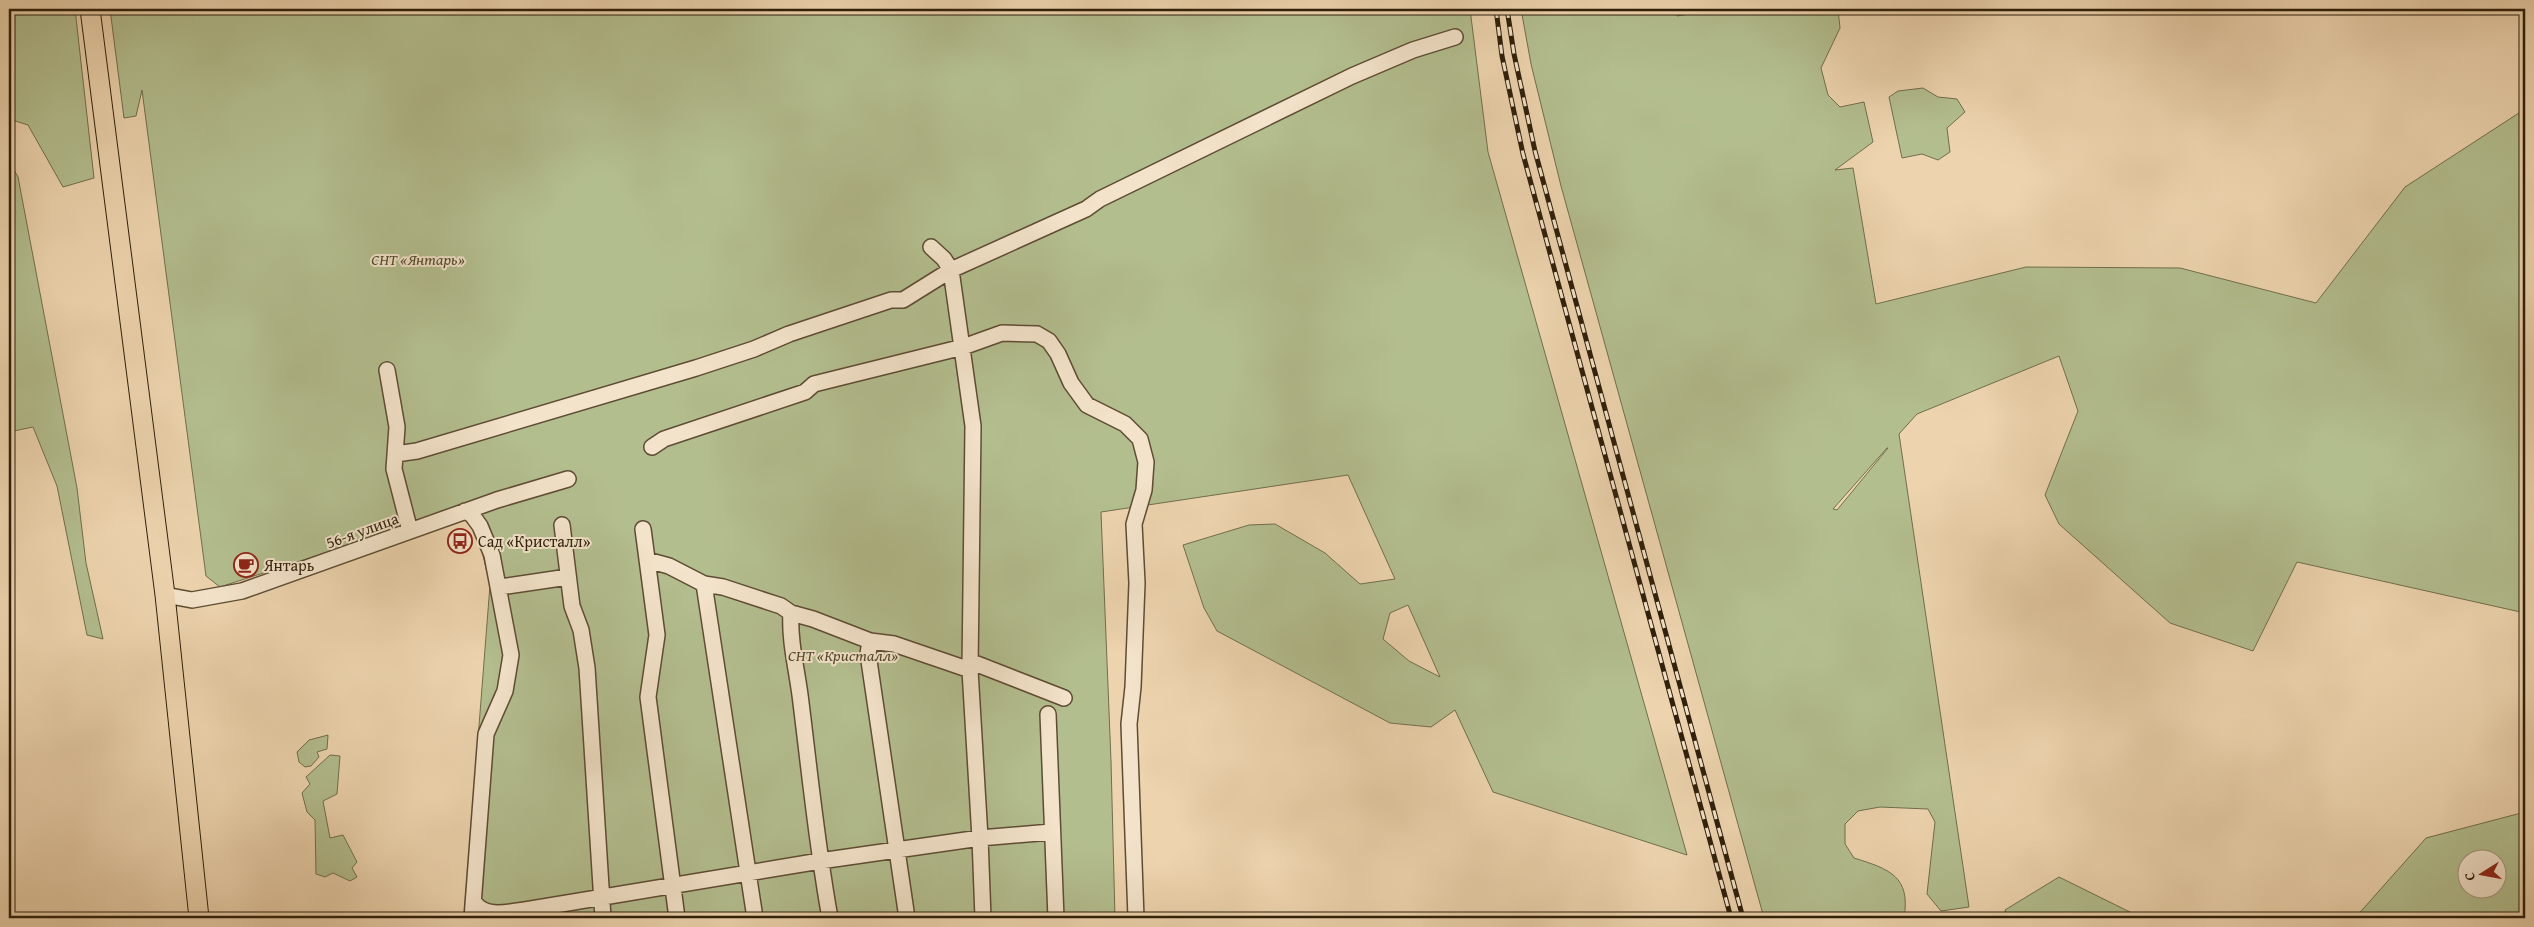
<svg xmlns="http://www.w3.org/2000/svg" width="2534" height="927" font-family="'Gentium Book Plus',serif">
<style>
.green{fill:#b3be8f;stroke:#716e4d;fill-rule:evenodd}
.lines{fill:none;stroke-linecap:round;stroke-linejoin:round}
.minor-casing{stroke:#5e4c34;stroke-width:18}
.major-casing{stroke:#2f1f0b;stroke-width:21}
.minor{stroke:#f3e3ca;stroke-width:15}
.major{stroke:#edd4ae;stroke-width:19}
.rail-casing{stroke:#2f1f0b;stroke-width:5}
.rail{stroke:#f3e3ca;stroke-width:3;stroke-dasharray:9;stroke-linecap:butt}
.labels{text-anchor:middle;stroke-width:4;stroke-linejoin:round;paint-order:stroke}
.park-label{font-size:16px;font-style:italic;fill:#50472c;stroke:#f3e3ca}
.street-label{font-size:16px;fill:#2f1f0b;stroke:#f3e3ca}
.poi-label{font-size:16px;fill:#2f1f0b;stroke:#f3e3ca;text-anchor:start}
</style>
<rect width="100%" height="100%" fill="#edd4ae"/>
<filter id="stains"><feTurbulence type="fractalNoise" baseFrequency=".004" numOctaves="4"/><feColorMatrix values="0 0 0 0 .2 0 0 0 0 .09 0 0 0 0 .02 0 0 0 .5 -.17"/></filter>
<radialGradient id="worn" r=".72"><stop offset=".6" stop-color="#630" stop-opacity="0"/><stop offset="1" stop-color="#630" stop-opacity=".3"/></radialGradient>
<path class="green" d="M9 9H75L94 178 63 187 28 125 9 119Z
M110 9H1470L1488 152 1687 855 1493 792 1455 710 1431 727 1390 723 1217 631 1204 608 1183 545 1249 525 1275 524 1325 553 1360 584 1395 579 1348 475 1101 512 1111 761 1115 918H464L490 585 477 530 479 503 220 587 206 576 142 90 136 116 124 118ZM1408 605 1440 677 1409 661 1383 639 1390 613Z
M1521 9H1676L1677 16 1706 11V9H1838L1840 28 1821 68 1828 95 1840 107 1864 102 1873 142 1835 170 1853 168 1876 304 2026 267 2180 268 2316 303 2405 187 2525 109V613L2297 562 2253 651 2170 623 2059 524 2045 495 2078 411 2059 356 1917 414 1899 434 1969 907 1941 911 1927 894 1935 822 1928 809 1880 807 1858 811 1845 824V844L1854 858C1889 869 1911 876 1904 918H1764L1561 186 1531 64ZM1888 448 1837 510 1833 509 1887 448Z
M1923 88 1938 97 1957 99 1965 112 1947 128 1950 152 1938 160 1922 154 1902 158 1889 97 1898 91Z
M9 161 18 177 77 488 86 563 103 639 87 635 57 486 33 427 9 432Z
M328 735 327 749 317 752 319 757 311 766 305 767 299 762 297 752 309 740Z
M330 755 340 756 337 794 323 801 330 838 343 835 357 862 352 868 357 877 350 881 333 873 325 877 316 874 315 820 307 812 302 793 310 784 306 777Z
M2525 812V918H2355L2426 838ZM2466 860H2496V890H2466Z
M2059 877 2142 918H2007L2005 910Z"/>
<g class="lines">
<defs>
<path id="minor" d="M931 247 944 259 951 270 973 426 970 670 980 838 983 918
M387 370 397 427 394 469 410 531
M652 447 664 439 805 392 814 384 963 347 1002 333 1037 334 1049 341 1058 354 1071 383 1087 405 1125 424 1140 439 1146 462 1144 490 1134 524 1137 583 1133 687 1129 724 1136 918
M396 454 417 451 696 368 754 349 789 334 891 300H903L951 270 1086 209 1100 199 1352 76 1413 50 1455 37
M465 511 472 515 480 526 492 555 511 655 505 691 486 734 472 918
M562 525 572 606 581 630 587 668 603 918
M643 529 657 635 648 697 677 918
M647 560 669 566 704 584 723 587 781 606 791 613 813 619 870 641 894 644 970 670 977 664 1064 698
M704 584 755 918
M500 587 568 577
M165 595 192 600 242 591 497 500 568 479
M791 613C789 642 798 674 801 703 810 775 817 847 830 918
M870 641 868 654 907 918
M1048 714 1056 918
M474 902C486 920 512 911 531 909L820 861 980 838 1051 832"/>
<path id="major" d="M90 9 165 595 199 918"/>
</defs>
<use href="#minor" class="minor-casing"/>
<use href="#major" class="major-casing"/>
<use href="#minor" class="minor"/>
<use href="#major" class="major"/>
<defs>
<path id="rail" d="M1496 9 1502 56 1523 154 1731 918
M1507 9 1514 54 1535 151 1743 918"/>
</defs>
<use href="#rail" class="rail-casing"/>
<use href="#rail" class="rail"/>
</g>
<defs>
<symbol id="bus-ring" viewBox="-11 -11 22 22"><circle r="9.5" fill="#f3e3ca" stroke="#8f2418" stroke-width="1.5"/><path d="M-5-6H5V4H4V6H2V4H-2V6H-4V4H-5ZM-3.5-4V0h7V-4ZM-3.5 1.2v1.5H-2V1.2ZM2 1.2v1.5H3.5V1.2Z" fill="#8f2418"/></symbol>
<symbol id="cafe-ring" viewBox="-11 -11 22 22"><circle r="9.5" fill="#f3e3ca" stroke="#8f2418" stroke-width="1.5"/><path d="M-5.5-4.5H6V0H3Q3 3.5 0 3.5H-2.5Q-5.5 3.5-5.5 0ZM3-3.2v2h1.7v-2ZM-6 4.5H4V6H-6Z" fill="#8f2418"/></symbol>
</defs>
<g fill-rule="evenodd">
<use href="#bus-ring" x="446" y="527" width="28" height="28"/>
<use href="#cafe-ring" x="232" y="551" width="28" height="28"/>
</g>
<g class="labels">
<g class="park-label">
<text x="418" y="265">СНТ «Янтарь»</text>
<text x="843" y="661">СНТ «Кристалл»</text>
</g>
<g class="street-label">
<text transform="translate(362 530) rotate(-20)" y="6">56-я улица</text>
</g>
<g class="poi-label">
<text x="478" y="547">Сад «Кристалл»</text>
<text x="264" y="571">Янтарь</text>
</g>
</g>
<rect width="2534" height="927" fill="none" stroke="#edd4ae" stroke-width="30"/>
<rect x="10" y="10" width="2514" height="907" fill="none" stroke="#2f1f0b" stroke-width="2.5"/>
<rect x="15" y="15" width="2504" height="897" fill="none" stroke="#2f1f0b"/>
<g transform="translate(2482 874) rotate(259)"><circle r="24" fill="#f3e3ca" stroke="#a5957e"/>
<path d="M0-4L9 19L0 12L-9 19Z" fill="#8f2418"/>
<text y="-8" font-size="14" font-weight="bold" text-anchor="middle" fill="#2f1f0b">С</text>
</g>
<rect width="100%" height="100%" filter="url(#stains)"/>
<rect width="100%" height="100%" fill="url(#worn)"/>
</svg>
